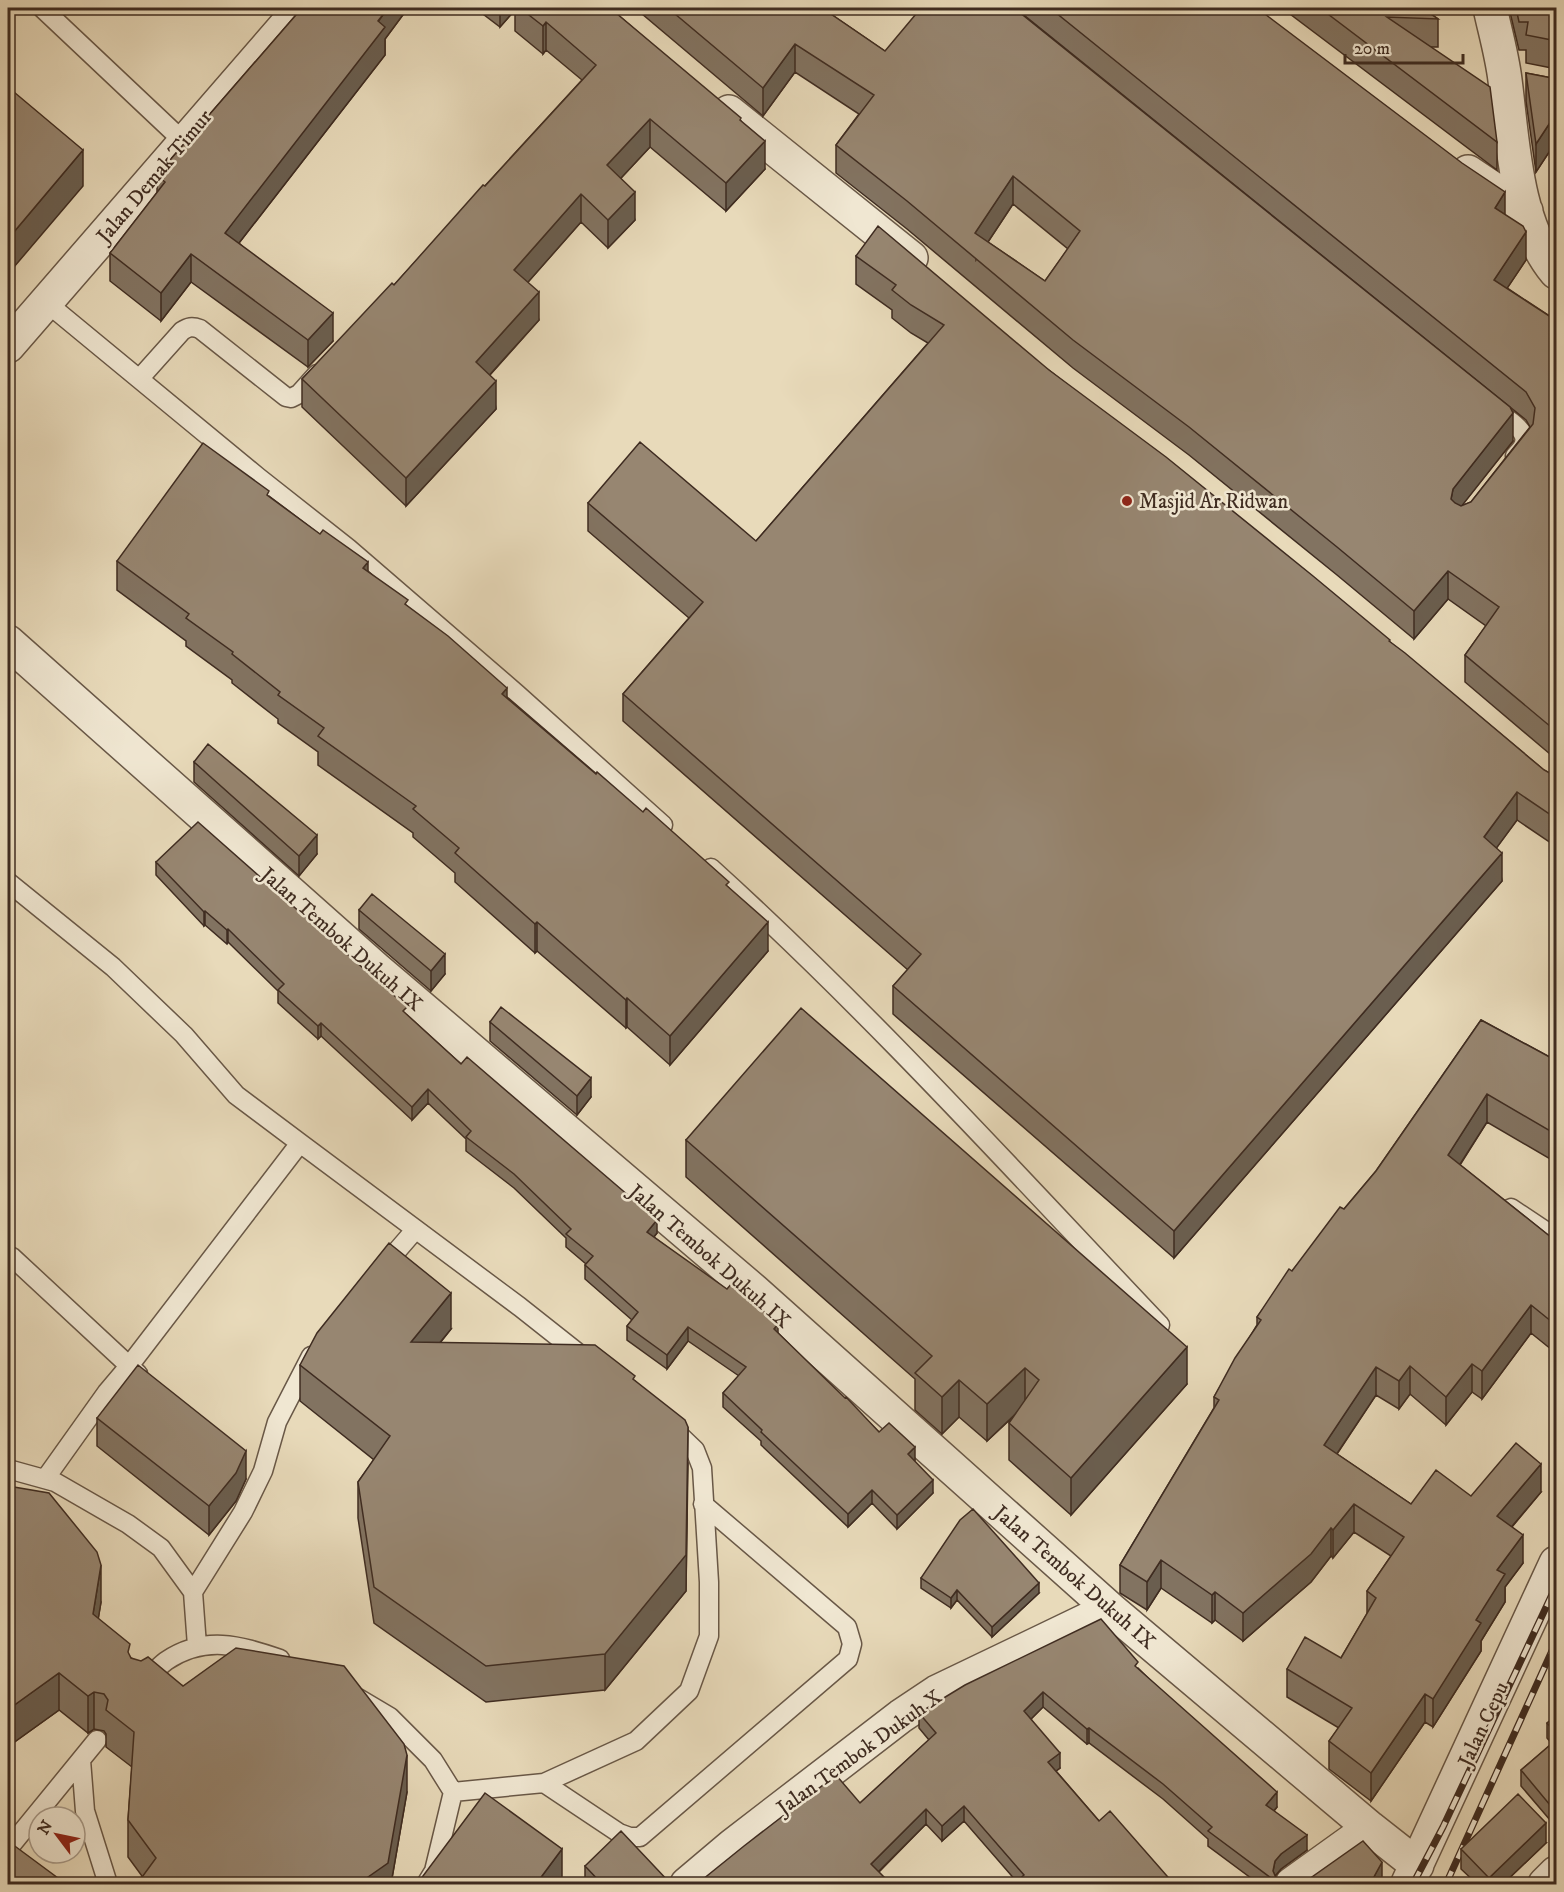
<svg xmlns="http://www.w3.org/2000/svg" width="1564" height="1892" font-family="'IM FELL DW Pica',serif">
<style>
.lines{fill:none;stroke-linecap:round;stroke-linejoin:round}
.service-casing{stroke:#695847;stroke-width:21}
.minor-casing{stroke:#695847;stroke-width:36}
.service{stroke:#f0e7d2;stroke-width:18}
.minor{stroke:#f0e7d2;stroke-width:33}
.rail-casing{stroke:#3f2c21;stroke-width:7}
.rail{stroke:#f0e7d2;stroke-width:4.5;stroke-dasharray:14;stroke-linecap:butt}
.wall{fill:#827361;stroke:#3f2c21;stroke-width:1.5;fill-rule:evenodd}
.shaded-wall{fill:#6a5e4f;stroke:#3f2c21;stroke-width:1.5}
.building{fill:#978671;stroke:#3f2c21;stroke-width:1.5;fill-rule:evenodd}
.poi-dot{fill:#8f2418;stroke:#f0e7d2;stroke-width:2}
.labels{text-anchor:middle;stroke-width:5;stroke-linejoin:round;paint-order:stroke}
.street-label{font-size:21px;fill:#3f2c21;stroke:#f0e7d2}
.poi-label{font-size:21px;fill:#3f2c21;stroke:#f0e7d2;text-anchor:start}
</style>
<rect width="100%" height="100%" fill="#e8daba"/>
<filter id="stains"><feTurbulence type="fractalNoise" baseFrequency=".00333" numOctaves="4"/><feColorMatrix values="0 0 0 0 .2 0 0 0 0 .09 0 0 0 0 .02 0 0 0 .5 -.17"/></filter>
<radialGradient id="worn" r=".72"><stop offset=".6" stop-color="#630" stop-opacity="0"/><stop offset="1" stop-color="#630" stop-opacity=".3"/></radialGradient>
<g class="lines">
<defs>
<path id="service" d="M42 8 183 141
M47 303 258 477 348 548 517 694 663 825
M140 378 182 331C188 327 192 326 200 329L286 397 291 398 299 394 317 374
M1495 410C1504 417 1528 430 1524 443 1523 448 1518 452 1515 456
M711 868C869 1011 1013 1170 1160 1325
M8 882 113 967 184 1035 236 1095 300 1143
M1511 1208 1556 1238
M8 1262 12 1257 138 1374
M383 1267 415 1230
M8 1469 55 1482 128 1524 161 1548 193 1592 197 1646
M45 1479 107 1392 129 1366 300 1143 520 1307 587 1360
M193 1592 243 1512 263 1471 277 1422 311 1356
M142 1684C150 1676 158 1667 166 1661 205 1635 239 1645 280 1659
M358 1698 390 1717 433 1760 453 1792 434 1871 426 1884
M81 1760 85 1811 108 1884
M544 1783 619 1833 630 1837H640L848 1659 852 1644 847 1627 703 1504
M453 1792 544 1783 636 1741 689 1691 709 1636V1582L702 1468 695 1450 672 1428
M8 1849 97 1740"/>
<path id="minor" d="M1490 8C1495 31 1502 55 1505 80 1513 141 1515 223 1556 272
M729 112 911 258
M1468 172 1526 211
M8 346 301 8
M8 642 376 969 753 1290 1110 1609 1370 1828 1417 1865
M1408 1883 1556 1563
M687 1884 732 1846 901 1716 937 1692 1110 1609
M1292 1884 1370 1828
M1545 1884 1556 1873"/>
</defs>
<use href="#service" class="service-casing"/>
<use href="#minor" class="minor-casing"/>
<use href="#service" class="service"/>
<use href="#minor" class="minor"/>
<defs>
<path id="rail" d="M1413 1884 1443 1827 1556 1586
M1446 1884 1556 1642"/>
</defs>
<use href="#rail" class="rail-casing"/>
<use href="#rail" class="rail"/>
</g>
<path class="wall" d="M302 8H408L385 39V55L239 243 333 341 308 367 191 282 161 321 110 281V253L157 193V175Z
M475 8H610L741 121 765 169 726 211 650 147 621 178 635 220 608 248 581 222 528 282 539 320 490 375 496 409 406 506 302 407V379L394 285 582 80 546 50 543 54 515 31V10L500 27Z
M635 8H822L885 51 1513 441 1461 506 1471 502 1530 427 1526 420 1015 8H1257L1505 215 1526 260 1507 288 1557 321V760L1465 682V655L1486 626 1448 599 1414 639 1337 575 1189 455 1073 368 907 229 836 173V145L859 114 795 72 763 116ZM1013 204 1068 249 1045 281 988 242Z
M1282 8H1422L1438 19V47H1431L1497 142V170Z
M1509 8H1557V69L1526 63V50H1519Z
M1526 73 1552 78H1557V140L1536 172 1526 101Z
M856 256 1049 370 1390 642 1544 770 1553 775 1557 774V847L1517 820 1496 848 1502 881 1174 1258 893 1014V986L908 970 623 721V694L689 618 588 531V503L756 541 928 343 911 333 892 318V310L856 284Z
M269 496 368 571 408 607 507 697 729 888 768 951 670 1065 627 1027 626 1028 537 951 535 953 455 882V873L413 837V833L318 765V752L278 723V719L232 683V680L186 646V641L117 590V561Z
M194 762 317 854 299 876 194 782Z
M156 862 407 1015 461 1064 657 1233 654 1237 778 1333 879 1432 915 1460 914 1461 933 1493 897 1529 872 1503 848 1527 761 1445V1441L723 1407V1393L739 1376 688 1341 667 1369 627 1340V1326L632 1320 585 1279V1265L586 1264 566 1247V1238L514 1188 466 1151V1139L428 1103 412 1120 321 1036 318 1039 278 1003V991L228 942 227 944 205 925 204 926 156 875Z
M359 910 445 974 431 991 359 929Z
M1557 978V1013L1553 1011V983Z
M1481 1020 1557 1061V1163L1487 1122 1460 1165 1557 1242V1354L1531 1333 1482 1399 1472 1392 1446 1425 1410 1394 1399 1409 1376 1395 1337 1454 1411 1504 1471 1496 1541 1492 1512 1527 1523 1563 1505 1587V1602L1481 1641V1651L1433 1727 1425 1722 1371 1801 1329 1769V1741L1339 1728 1287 1697V1669L1341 1658 1367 1614V1591L1391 1556 1354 1532 1333 1558 1331 1556 1311 1582 1243 1641 1215 1620 1212 1623 1161 1588 1147 1610 1120 1593V1565L1214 1408V1397L1257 1325V1317L1292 1271 1376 1171Z
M490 1022 591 1097 577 1115 490 1041Z
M686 1140 1187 1384 1071 1515 1009 1460V1423L1015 1415 987 1441 959 1417 942 1434 915 1410V1379L686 1177Z
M451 1329 440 1343 635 1381 688 1463 686 1591 605 1690 486 1702 374 1623 358 1518V1482L374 1460 300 1401V1365Z
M97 1418 246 1479 236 1501 209 1535 97 1446Z
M8 1486 101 1602 98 1619 131 1658 183 1686 407 1792 391 1884H137L142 1876 128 1857V1820L132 1767 106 1747V1734L104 1731 94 1729 88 1733 59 1710 13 1743H8Z
M921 1578 1039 1593 992 1637 957 1600 951 1608 921 1588Z
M1138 1668 1277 1807 1274 1811 1307 1850 1281 1869 1275 1876 1277 1880 1282 1884H1259L1208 1846V1839L1163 1799 1089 1743 1087 1744 1043 1707 1031 1719 1060 1768 1056 1771 1099 1821 1017 1882 964 1821 942 1841 926 1824 879 1872 697 1884 860 1803 929 1740 919 1728V1713Z
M1557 1715V1815L1550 1820 1521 1786V1770L1552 1744 1547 1738V1723Z
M1546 1843 1503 1884H1477L1461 1869V1849Z
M585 1866 671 1884H588L585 1881Z"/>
<path class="shaded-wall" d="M388 8H408L385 39V55L225 261V233Z
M500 8H515V10L500 27Z
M546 22V50L543 54V26Z
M795 44V72L763 116V88Z
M1557 112V140L1536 172V144Z
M650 119V147L607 193V165Z
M765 141V169L726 211V183Z
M83 150V186L8 274V239Z
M1013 176V204L976 260 975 233Z
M635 192V220L608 248V220Z
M1505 192V220L1495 208Z
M581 194V222L514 298V270Z
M1526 232V260L1494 308V280Z
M191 254V282L161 321V293Z
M539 292V320L476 390V362Z
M333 313V341L308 367V340Z
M496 381V409L406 506V478Z
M1513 413V441L1453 517 1451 499 1453 489Z
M368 562V590L363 568Z
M1448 571V599L1414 639V611Z
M507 688V717L502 694Z
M1517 792V820L1484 865V837Z
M317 835V854L299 876V856Z
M1502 853V881L1174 1258V1231Z
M205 911V925L204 926V912Z
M537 922V951L535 953V924Z
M768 922V951L670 1065V1036Z
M228 929V942L227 944V930Z
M445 954V974L431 991V971Z
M627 998V1027L626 1028V1000Z
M321 1023V1036L318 1039V1026Z
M591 1078V1097L577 1115V1096Z
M428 1089V1103L412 1120V1107Z
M1487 1094V1122L1448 1183V1155Z
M657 1220V1233L647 1245V1232Z
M451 1293V1329L411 1378V1342Z
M1531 1305V1333L1482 1399V1371Z
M778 1324V1338L774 1329Z
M688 1327V1341L667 1369V1355Z
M1187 1347V1384L1071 1515V1478Z
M1472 1364V1392L1446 1425V1397Z
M1410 1366V1394L1399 1409V1381Z
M1376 1367V1395L1324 1473V1445Z
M1025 1368V1405L987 1441V1404Z
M959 1380V1417L942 1434V1397Z
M688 1427 686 1591 605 1690V1654Z
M915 1447V1460L908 1467V1454Z
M246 1451V1479L236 1501 209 1535V1506Z
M1541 1464V1492L1497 1544V1516Z
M933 1480V1493L897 1529V1515Z
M872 1490V1503L848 1527V1514Z
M1354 1504V1532L1333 1558V1530Z
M1331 1528V1556L1311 1582 1243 1641V1613Z
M1523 1535V1563L1505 1587V1602L1481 1641V1651L1433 1727V1699L1476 1620 1497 1570Z
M1161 1560V1588L1147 1610V1582Z
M101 1565V1602L93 1651V1614Z
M1039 1583V1593L992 1637V1627Z
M957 1590V1600L951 1608V1598Z
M1215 1592V1620L1212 1623V1595Z
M59 1673V1710L13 1743V1706Z
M94 1692V1729L88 1733V1696Z
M1043 1692V1707L1024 1726V1711Z
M1425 1694V1722L1371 1801V1773Z
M1089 1728V1743L1087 1744V1729Z
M1060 1753V1768L1048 1777V1762Z
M407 1755V1792L391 1884H358Z
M1277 1792V1807L1266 1820V1805Z
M1557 1800V1815L1550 1820V1805Z
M964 1806V1821L942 1841V1826Z
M926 1809V1824L871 1879V1864Z
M1546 1823V1843L1503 1884H1489V1878Z
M1307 1835V1850L1281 1869 1275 1876 1273 1871 1275 1861 1281 1854Z
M562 1849V1878L557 1884H536Z
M1382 1862V1877L1378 1884H1370Z"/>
<path class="building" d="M302 8H388L378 21 385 27 225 233 333 313 308 340 191 254 161 293 110 253 165 182 157 175Z
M520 8H610L741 118 740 120 765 141 726 183 650 119 607 165 635 192 608 220 581 194 514 270 539 292 476 362 496 381 406 478 302 379 392 283 394 285 483 185 485 186 596 65 546 22 543 26Z
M668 8H822L885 51 921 8H1014L1510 407 1513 413 1453 489 1451 499 1455 503 1461 506 1471 502 1533 424 1535 408 1526 392 1050 8H1257L1462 163 1505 192 1495 208 1523 226 1526 232 1494 280 1557 321V732L1465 655 1499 607 1448 571 1414 611 1337 547 1189 427 1073 340 907 201 836 145 874 95 795 44 763 88ZM1013 176 1080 231 1045 281 975 233Z
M1320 8H1422L1438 19 1387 17 1490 87 1497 142Z
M1516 8H1557V41L1526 35 1528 22H1519Z
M1526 73 1552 78H1557V112L1536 144Z
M8 87 83 150 8 239Z
M878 226 1049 370 1166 457 1313 576 1390 640 1389 641 1405 653 1544 770 1553 775 1557 774V819L1517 792 1484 837 1502 853 1174 1231 893 986 921 954 623 694 703 602 588 503 640 442 756 541 944 325 911 305 892 290 896 285 856 256Z
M203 443 269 491 267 495 320 534 323 530 368 562 363 568 408 600 405 604 448 636 507 688 502 694 596 774 597 772 643 812 646 808 729 882 726 885 768 922 670 1036 627 998 626 1000 537 922 535 924 455 853 459 848 413 809 416 806 318 736 324 728 278 695 280 692 232 654 233 652 186 618 189 614 117 561Z
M208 744 317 835 299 856 194 762Z
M198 822 407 1007 403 1011 461 1064 467 1057 657 1220 647 1232 727 1289 732 1283 778 1324 774 1329 845 1398 846 1397 879 1432 889 1423 915 1447 908 1454 933 1480 897 1515 872 1490 848 1514 761 1432 762 1430 723 1393 746 1367 688 1327 667 1355 627 1326 638 1312 585 1265 593 1256 566 1234 571 1229 514 1174 466 1137 471 1131 428 1089 412 1107 321 1023 318 1026 278 990 284 984 228 929 227 930 205 911 204 912 156 862Z
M372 894 445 954 431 971 359 910Z
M1557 978V985L1553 983Z
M501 1007 591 1078 577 1096 490 1022Z
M801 1008 1187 1347 1071 1478 1009 1423 1039 1380 1025 1368 987 1404 959 1380 942 1397 915 1373 932 1356 686 1140Z
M1481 1020 1557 1061V1135L1487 1094 1448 1155 1557 1242V1326L1531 1305 1482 1371 1472 1364 1446 1397 1410 1366 1399 1381 1376 1367 1324 1445 1411 1504 1436 1470 1471 1496 1516 1443 1541 1464 1497 1516 1523 1535 1497 1570 1505 1574 1476 1620 1481 1623 1433 1699 1425 1694 1371 1773 1329 1741 1352 1708 1287 1669 1305 1637 1341 1658 1376 1598 1367 1591 1404 1537 1354 1504 1333 1530 1331 1528 1311 1554 1243 1613 1215 1592 1212 1595 1161 1560 1147 1582 1120 1565 1219 1400 1214 1397 1235 1358 1261 1320 1257 1317 1289 1269 1292 1271 1340 1207 1344 1209 1376 1171Z
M389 1243 451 1293 411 1342 595 1345 635 1376 633 1379 685 1420 688 1427 686 1555 605 1654 486 1666 374 1587 358 1482 390 1436 300 1365 317 1333Z
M138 1365 246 1451 236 1473 209 1506 97 1418Z
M8 1486 49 1493 97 1552 101 1565 93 1614 130 1644 128 1652 131 1658 141 1661 148 1657 183 1686 236 1648 344 1666 404 1744 407 1755 388 1863 358 1884H137L156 1858 128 1820 134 1732 106 1710 108 1700 104 1694 94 1692 88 1696 59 1673 13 1706H8Z
M973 1509 1039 1583 992 1627 957 1590 951 1598 921 1578 960 1520Z
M1101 1619 1138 1662 1135 1666 1277 1792 1266 1805 1307 1835 1281 1854 1275 1861 1273 1871 1277 1880 1282 1884H1279L1208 1831 1212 1827 1163 1784 1089 1728 1087 1729 1043 1692 1024 1711 1060 1753 1048 1762 1099 1821 1110 1811 1174 1884H1014L1024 1875 964 1806 942 1826 926 1809 871 1864 891 1884H697L744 1846 836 1775 860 1803 936 1733 919 1713 965 1685Z
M1557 1715V1734L1547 1723Z
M1557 1739V1800L1550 1805 1521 1770Z
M485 1793 562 1849 536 1884H417Z
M1518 1794 1546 1823 1489 1878 1461 1849Z
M621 1831 671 1884H602L585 1866Z
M8 1841 66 1884H8Z
M1363 1841 1382 1862 1370 1884H1302Z"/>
<circle class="poi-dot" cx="1127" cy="501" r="6"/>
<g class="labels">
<g class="street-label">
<text transform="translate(154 176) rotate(-50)" y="7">Jalan Demak Timur</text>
<text transform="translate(342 939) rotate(41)" y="7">Jalan Tembok Dukuh IX</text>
<text transform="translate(710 1256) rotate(41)" y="7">Jalan Tembok Dukuh IX</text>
<text transform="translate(1075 1577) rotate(41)" y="7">Jalan Tembok Dukuh IX</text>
<text transform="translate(1483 1724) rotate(-65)" y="7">Jalan Cepu</text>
<text transform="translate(859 1752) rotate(-36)" y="7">Jalan Tembok Dukuh X</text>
</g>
<g class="poi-label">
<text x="1139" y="508">Masjid Ar Ridwan</text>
</g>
</g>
<rect width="1564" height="1892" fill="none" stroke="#e8daba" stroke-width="30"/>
<rect x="9" y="9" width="1546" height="1874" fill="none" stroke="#3f2c21" stroke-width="3"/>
<rect x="15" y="15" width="1534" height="1862" fill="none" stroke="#3f2c21" stroke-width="1.5"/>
<g transform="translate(57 1835) rotate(302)"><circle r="28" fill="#f0e7d2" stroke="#a99c8b" stroke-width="1.5"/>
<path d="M0-4.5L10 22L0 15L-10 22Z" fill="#8f2418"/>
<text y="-9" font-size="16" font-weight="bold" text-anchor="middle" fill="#3f2c21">N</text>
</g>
<path d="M1345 54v9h118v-9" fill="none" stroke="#3f2c21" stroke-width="3"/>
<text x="1354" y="54" font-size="18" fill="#3f2c21" stroke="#f0e7d2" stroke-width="4.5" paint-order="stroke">20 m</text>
<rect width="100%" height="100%" filter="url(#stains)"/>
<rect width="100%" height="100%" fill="url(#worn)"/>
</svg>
